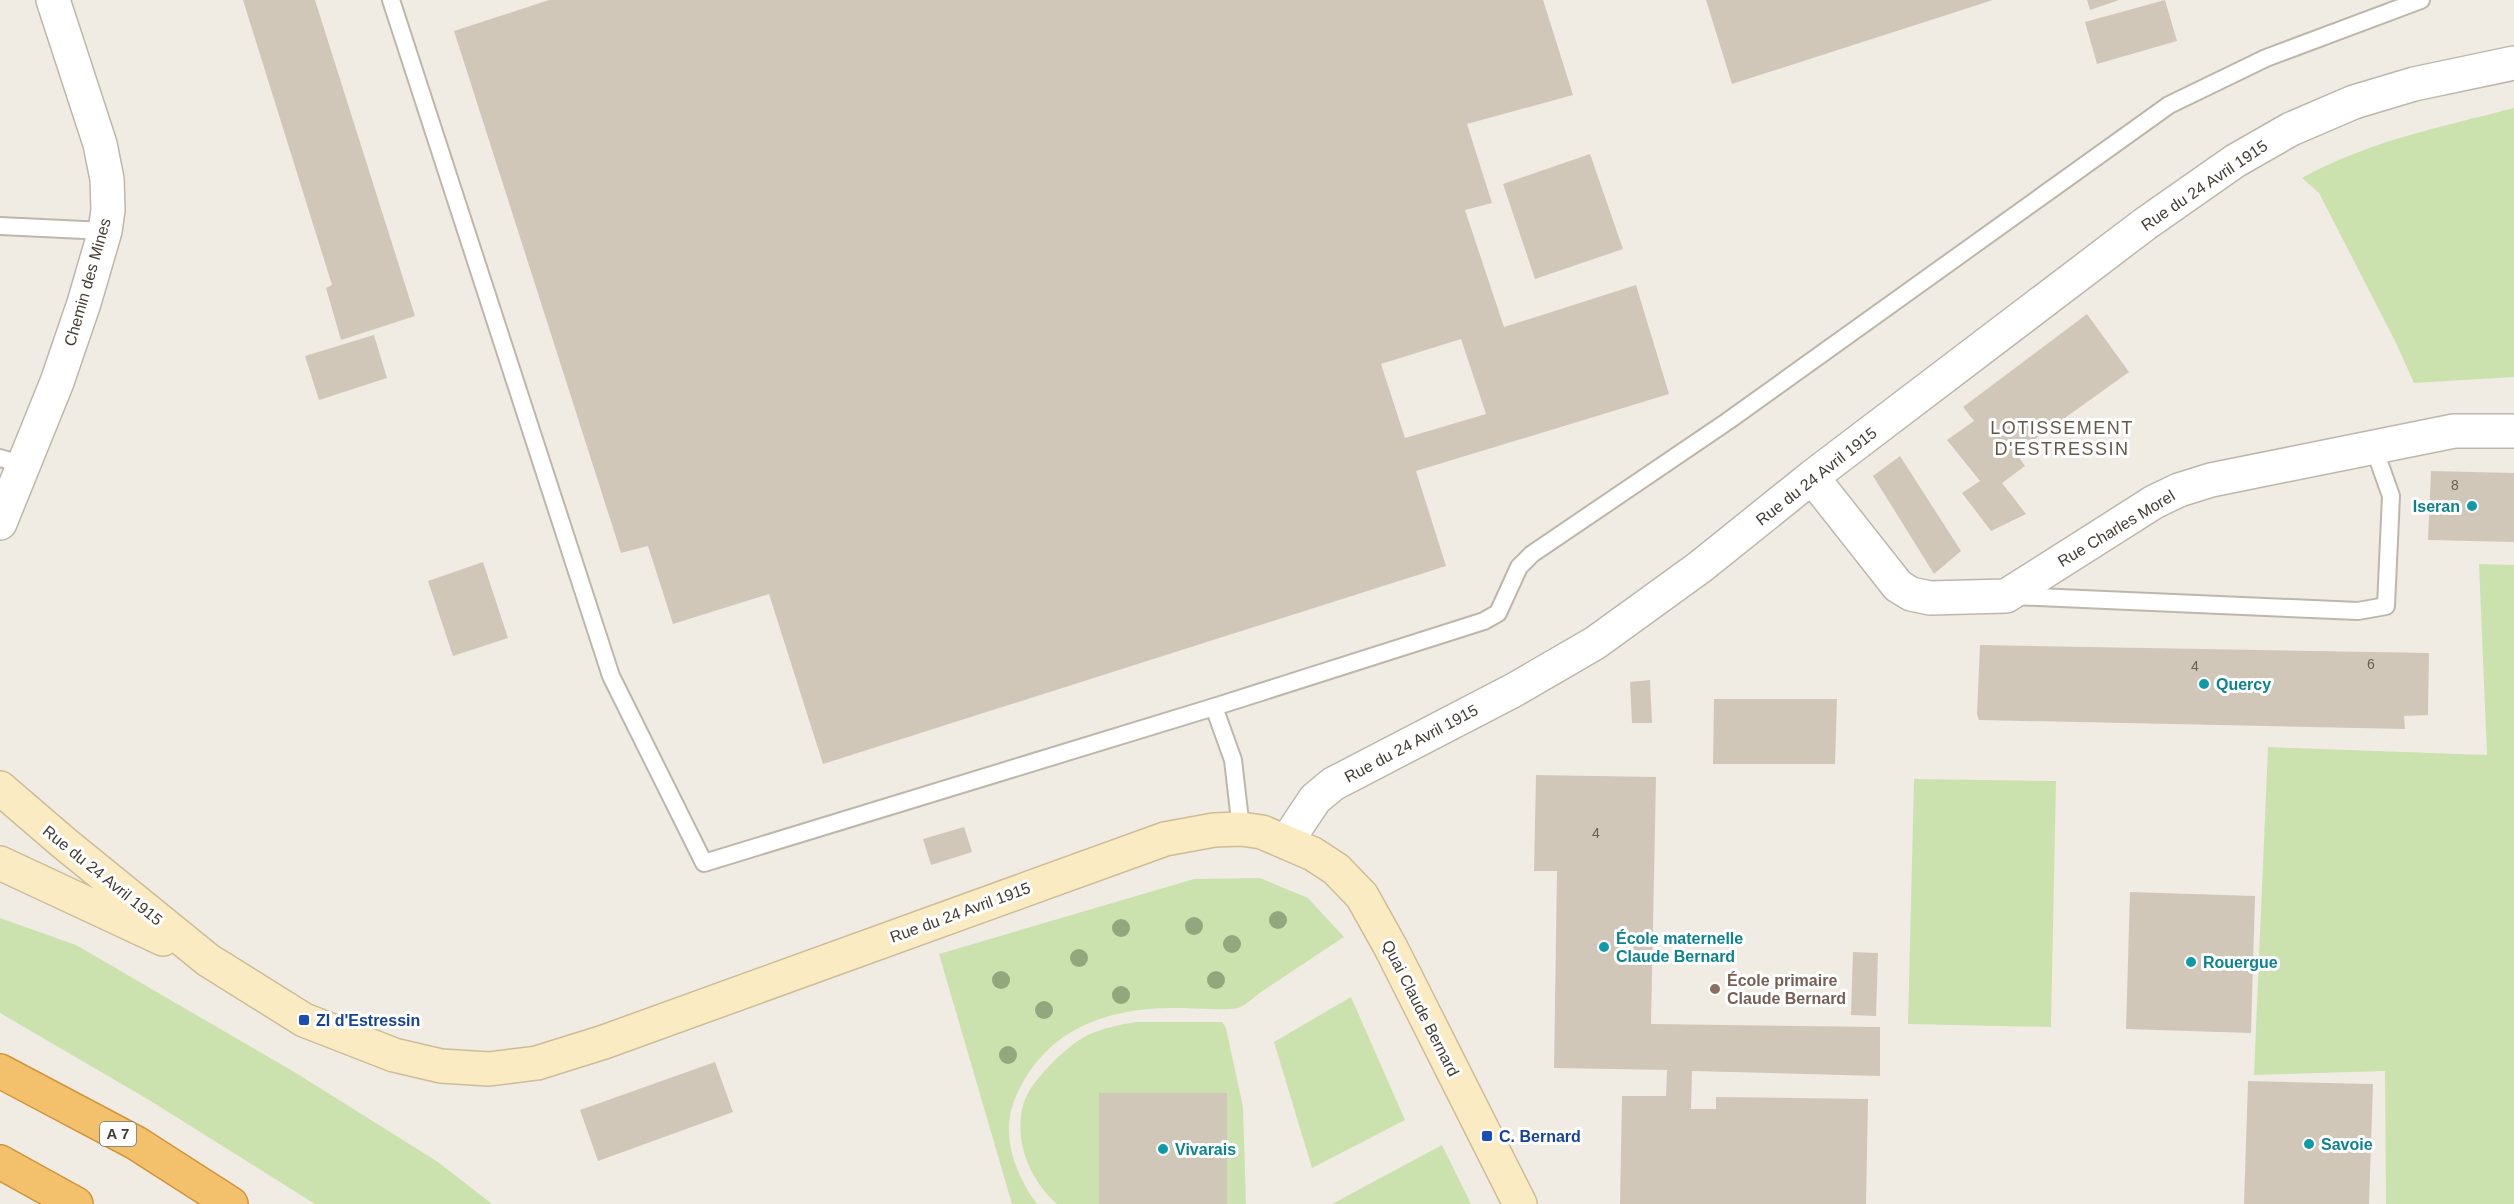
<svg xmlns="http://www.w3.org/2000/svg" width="2514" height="1204" font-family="Arial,sans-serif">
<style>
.green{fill:#cce2ae}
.building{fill:#d1c7b9;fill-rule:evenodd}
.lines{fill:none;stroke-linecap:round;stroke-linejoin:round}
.lane-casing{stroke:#beb6aa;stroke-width:20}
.street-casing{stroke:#beb6aa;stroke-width:36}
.secondary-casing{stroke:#cdbd96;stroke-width:36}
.highway-casing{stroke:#d1953c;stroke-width:36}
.lane{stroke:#fff;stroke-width:16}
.street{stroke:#fff;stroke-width:33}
.secondary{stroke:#faebc3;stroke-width:33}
.highway{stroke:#f3c16b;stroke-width:33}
.tree{fill:#93a77e}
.culture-dot{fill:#0f9aa8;stroke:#fff;stroke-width:2}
.education-dot{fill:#8d6e63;stroke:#fff;stroke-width:2}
.transit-dot{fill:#1a4fb4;stroke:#fff;stroke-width:2}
.labels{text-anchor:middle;stroke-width:6;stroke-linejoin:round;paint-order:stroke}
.number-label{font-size:14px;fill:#665f55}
.shield{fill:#fff;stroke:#7b7671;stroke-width:1.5}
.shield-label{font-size:15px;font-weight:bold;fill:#423c34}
.street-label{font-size:16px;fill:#423c34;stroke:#fff}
.culture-label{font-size:16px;font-weight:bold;fill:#0d838f;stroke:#fff;text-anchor:start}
.education-label{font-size:16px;font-weight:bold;fill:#785e54;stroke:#fff;text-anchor:start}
.transit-label{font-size:16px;font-weight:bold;fill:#164399;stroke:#fff;text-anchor:start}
.neighbourhood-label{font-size:18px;letter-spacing:1.5px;fill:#64594c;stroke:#fff}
</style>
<rect width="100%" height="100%" fill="#f0ece3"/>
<path class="green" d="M2514 108V377L2414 383 2396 343 2319 193 2302 178C2368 141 2442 127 2514 108Z
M2479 564 2514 565V1204H2386L2385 1071 2254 1075 2268 747 2487 755Z
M1914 779 2056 781 2051 1027 1908 1024Z
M1260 878 1308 898 1344 937C1317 955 1291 972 1264 990 1256 995 1247 1005 1238 1008 1227 1011 1192 1008 1179 1008 1109 1007 1047 1028 1017 1094 999 1131 1014 1173 1037 1204H1012L939 954 1194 879Z
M0 918 76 945 296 1073 438 1162 492 1204H315L149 1100 0 1013Z
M1351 997 1405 1120 1312 1168 1274 1042Z
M1136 1022H1222L1226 1028 1243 1107 1246 1204H1227V1093H1100L1099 1204H1057C1031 1181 1015 1145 1022 1109 1026 1090 1041 1074 1055 1060 1065 1051 1075 1041 1088 1035 1103 1028 1119 1025 1136 1022Z
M1442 1145 1471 1204H1332Z"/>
<path class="building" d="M243 0H315L415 316 341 340 326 288 332 285Z
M549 0H1543L1573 95 1467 124 1492 203 1465 210 1504 327 1636 285 1669 394 1416 471 1446 566 823 764 769 594 673 624 648 546 621 553 454 31ZM1461 339 1486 414 1405 438 1381 364Z
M1706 0H1993L1732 84Z
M2087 0H2119L2090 10Z
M2165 0 2177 41 2097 64 2085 22Z
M1590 154 1623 249 1535 279 1503 184Z
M2087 314 2129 372 2016 453 2025 466 2002 483 2026 514 1991 531 1962 493 1980 481 1947 440 1974 421 1963 407Z
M374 335 387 378 319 400 305 356Z
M1900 456 1961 551 1934 574 1873 476Z
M2431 471 2514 473V542L2428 540Z
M483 562 508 638 453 656 428 581Z
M1980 645 2429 653 2428 715 2404 716 2405 729 1979 720 1977 714Z
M1650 680 1652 723H1632L1630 682Z
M1714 699H1837L1835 764H1713Z
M1536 775 1656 777 1651 1024 1880 1027V1076L1692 1071 1691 1109H1716V1097L1868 1099 1866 1204H1620L1622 1096H1666L1667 1070 1554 1068 1557 871H1534Z
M964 827 972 852 931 865 923 839Z
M2130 892 2255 896 2251 1033 2126 1029Z
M1853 952 1878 953 1876 1016 1851 1015Z
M715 1062 733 1112 598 1161 580 1110Z
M2248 1081 2373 1084 2369 1204H2244Z
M1099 1093H1227V1204H1099Z"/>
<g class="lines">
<defs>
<path id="lane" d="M391 0 611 676 704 863 1214 707 1484 621 1498 613 1519 567 1532 554 1728 421 2169 105 2266 58 2421 0
M0 226 105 231
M0 458 24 465
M2013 596 2358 611 2386 606 2391 496 2374 448
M1214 707 1233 760 1241 829"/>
<path id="street" d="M1812 477 1898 586 1911 594 1930 598 2006 596 2154 502 2179 490 2211 480 2454 431H2514
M0 523 57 382 84 303 105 231 108 210 107 179 100 144 53 0
M1287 841 1315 799 1333 784 1514 690 1595 643 1700 567 1812 477 2145 224 2235 161 2291 129 2354 102 2414 84 2514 63"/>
<path id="secondary" d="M0 788 64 843 208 960 304 1020 394 1055 441 1066 489 1069 537 1063 604 1042 1165 839 1214 830 1241 829 1262 832 1313 854 1336 869 1362 896 1391 948 1520 1204
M0 863 163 939"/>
<path id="highway" d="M0 1071 136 1143 231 1204
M0 1162 76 1204"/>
</defs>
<use href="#lane" class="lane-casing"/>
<use href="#street" class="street-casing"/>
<use href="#secondary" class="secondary-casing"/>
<use href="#highway" class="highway-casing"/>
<use href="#lane" class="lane"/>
<use href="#street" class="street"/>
<use href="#secondary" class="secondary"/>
<use href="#highway" class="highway"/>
</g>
<g class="tree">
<circle cx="1278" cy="920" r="9"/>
<circle cx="1194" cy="926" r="9"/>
<circle cx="1121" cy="928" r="9"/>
<circle cx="1232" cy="944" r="9"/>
<circle cx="1079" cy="958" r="9"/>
<circle cx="1001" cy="980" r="9"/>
<circle cx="1216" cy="980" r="9"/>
<circle cx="1121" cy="995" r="9"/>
<circle cx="1044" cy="1010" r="9"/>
<circle cx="1008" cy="1055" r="9"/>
</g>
<g class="culture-dot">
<circle cx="2472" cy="506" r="6"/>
<circle cx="2204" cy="684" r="6"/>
<circle cx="1604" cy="947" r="6"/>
<circle cx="2191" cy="962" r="6"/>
<circle cx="2309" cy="1144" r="6"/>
<circle cx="1163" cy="1149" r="6"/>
</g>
<circle class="education-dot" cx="1715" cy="989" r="6"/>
<g class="transit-dot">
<rect x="298" y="1014" width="12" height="12" rx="3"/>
<rect x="1481" y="1130" width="12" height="12" rx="3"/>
</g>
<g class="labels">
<g class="number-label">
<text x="2455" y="490">8</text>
<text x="2371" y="669">6</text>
<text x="2195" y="671">4</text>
<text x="1596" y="838">4</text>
</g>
<rect class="shield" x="100" y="1122" width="36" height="24" rx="4.5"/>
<g class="shield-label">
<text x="118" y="1139">A 7</text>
</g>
<g class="street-label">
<text transform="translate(2204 185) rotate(-34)" y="6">Rue du 24 Avril 1915</text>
<text transform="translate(87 282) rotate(-74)" y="6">Chemin des Mines</text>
<text transform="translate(1816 476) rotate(-38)" y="6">Rue du 24 Avril 1915</text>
<text transform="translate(2116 528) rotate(-31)" y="6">Rue Charles Morel</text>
<text transform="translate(1411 743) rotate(-28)" y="6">Rue du 24 Avril 1915</text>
<text transform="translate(103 875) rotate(39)" y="6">Rue du 24 Avril 1915</text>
<text transform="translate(960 912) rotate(-20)" y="6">Rue du 24 Avril 1915</text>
<text transform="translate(1421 1008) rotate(63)" y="6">Quai Claude Bernard</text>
</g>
<g class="culture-label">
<text x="2460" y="512" text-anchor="end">Iseran</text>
<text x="2216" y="690">Quercy</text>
<text x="1616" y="944">École maternelle<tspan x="1616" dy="18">Claude Bernard</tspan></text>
<text x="2203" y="968">Rouergue</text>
<text x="2321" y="1150">Savoie</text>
<text x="1175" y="1155">Vivarais</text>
</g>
<g class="education-label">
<text x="1727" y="986">École primaire<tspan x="1727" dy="18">Claude Bernard</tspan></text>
</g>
<g class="transit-label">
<text x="316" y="1026">ZI d'Estressin</text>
<text x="1499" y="1142">C. Bernard</text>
</g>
<g class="neighbourhood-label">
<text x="2062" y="434">LOTISSEMENT<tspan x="2062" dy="21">D'ESTRESSIN</tspan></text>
</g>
</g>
</svg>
